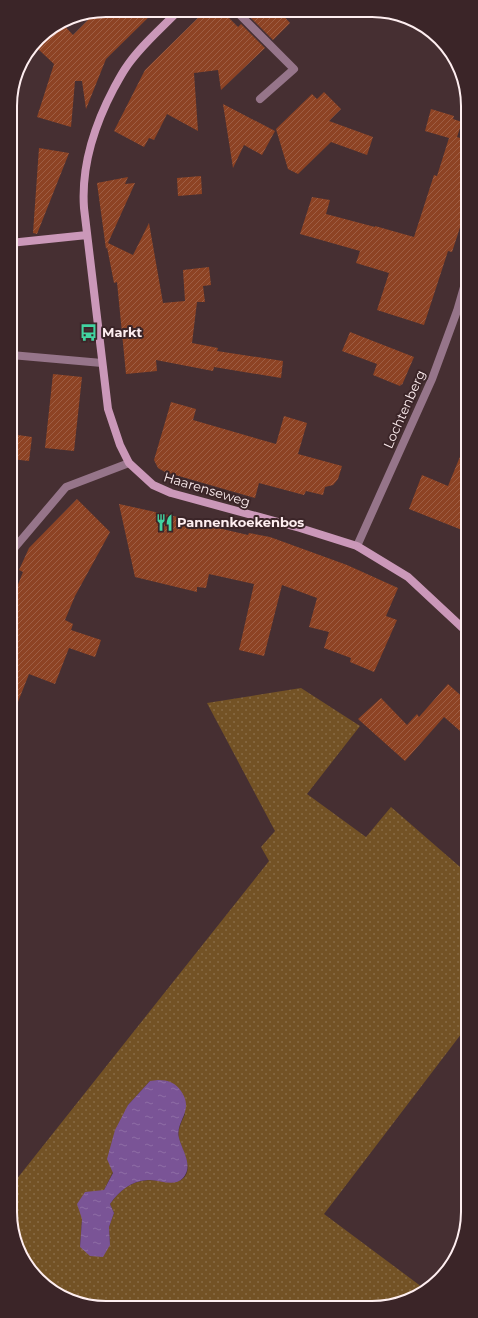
<svg xmlns="http://www.w3.org/2000/svg" width="478" height="1318" font-family="Montserrat,sans-serif">
<style>
.grass{fill:url(#grass-dots);fill-rule:evenodd}
.water{fill:url(#water-ripples)}
.building{fill:url(#building-hatch)}
.lines{fill:none;stroke-linecap:round;stroke-linejoin:round}
.street{stroke:#96758a;stroke-width:8}
.secondary{stroke:#cb98b9;stroke-width:8}
.labels{text-anchor:middle;stroke-width:4;stroke-linejoin:round;paint-order:stroke}
.poi-label{font-size:13px;font-weight:bold;fill:#feeef0;stroke:#3b2528;text-anchor:start}
.street-label{font-size:13px;fill:#feeef0;stroke:#3b2528}
.rim{fill:none;stroke:#feeef0;stroke-width:2}
</style>
<defs>
<pattern id="grass-dots" width="8" height="8" patternUnits="userSpaceOnUse"><rect width="8" height="8" fill="#735225"/><path d="M2 2h.1M6 6h.1" fill="none" stroke="#886b45" stroke-width="1.8" stroke-linecap="round"/></pattern>
<pattern id="water-ripples" width="26" height="14" patternUnits="userSpaceOnUse"><rect width="26" height="14" fill="#7a5496"/><path d="M2 4q2-2 4 0t4 0M15 11q2-2 4 0t4 0" fill="none" stroke="#8e6da5"/></pattern>
<pattern id="building-hatch" width="6" height="6" patternUnits="userSpaceOnUse"><rect width="6" height="6" fill="#8d4324"/><path d="M-1 1l2-2M0 6l6-6M5 7l2-2" fill="none" stroke="#9e5e44"/></pattern>
</defs>
<rect width="100%" height="100%" fill="#462f32"/>
<path class="grass" d="M301 688 360 726 307 794 366 837 391 807 467 873 468 1025 324 1214 426 1290 420 1295 391 1306H87L38 1280 12 1231V1185L269 861 261 847 275 831 207 703ZM150 1081 185 1114C182 1121 177 1130 179 1138 181 1149 196 1171 181 1180 175 1183 170 1182 163 1181 138 1178 125 1184 110 1204L114 1213 109 1227 110 1245 80 1247 82 1219 104 1190 113 1172 128 1105Z"/>
<path class="water" d="M158 1080C168 1080 176 1083 181 1091 195 1111 175 1121 179 1138 182 1150 194 1166 183 1178 174 1188 159 1179 148 1180 131 1181 119 1191 110 1204L114 1213 109 1227 110 1245 103 1257 90 1256 80 1247 82 1219 77 1204 85 1192 104 1190 113 1173 107 1159 115 1130 128 1105 150 1081Z"/>
<path class="building" d="M106 10H156L106 59 86 109 82 81H75L71 127 37 117 54 64 38 49 57 25 61 22 73 35 96 12Z
M205 11H222L238 27 241 24 265 48 221 90 218 70 194 73 198 131 167 114 154 140 149 138 144 147 114 131 145 70Z
M255 11H279L290 23 273 40 249 16Z
M324 92 341 109 329 121 373 137 367 155 331 142 298 174 288 169 276 129 312 94 317 99Z
M223 104 275 131 262 155 244 145 233 168Z
M431 109 454 116 453 119 462 122 457 137 466 140V209L452 252 448 251 424 325 377 310 389 273 356 263 360 251 300 234 312 197 330 200 326 214 375 227V226L414 237 434 175 437 176 449 138 425 131Z
M39 148 69 153 37 234 33 233Z
M201 176 202 194 178 196 177 178Z
M128 177 125 184 135 183 108 243 133 255 149 223 163 303 185 301 183 270 209 267 211 285 203 286 205 302H197L192 343 218 348 217 351 283 361 281 378 214 367 213 371 156 360 157 371 126 374 117 282 114 283 107 247 106 249 97 183Z
M350 332 414 357 402 385 401 384 400 386 373 375 377 364 342 351Z
M53 374 82 377 74 451 45 448Z
M171 402 196 409 193 420 276 444 284 416 307 423 298 454 342 466 338 479 333 485 325 487 323 495 306 491 304 495 259 483 255 498 165 472 158 468 154 460Z
M11 434 32 437 29 461 11 459Z
M466 442H467V532L409 509 422 475 448 486Z
M77 499 110 532 75 596 65 620 73 624 71 630 101 640 95 657 69 648 55 684 29 674 12 717H11V602L23 572 19 570 29 548Z
M119 504 205 523V525L248 535 249 533 270 537 347 565 398 588 386 616 397 620 374 672 350 662 351 658 324 648 329 632 309 627 317 598 282 585 264 656 239 650 254 584 209 574 206 588 197 587V592L135 577Z
M448 684 467 701V737L444 717 405 761 358 719 381 698 407 725 417 714 419 717Z"/>
<g class="lines">
<path class="street" d="M236 11 294 69 260 99
M11 355 102 363
M357 546 432 379 457 311 466 280
M11 552 66 487 129 463"/>
<path class="secondary" d="M179 10C161 29 139 47 125 69 121 75 118 81 114 88 95 124 81 166 84 208L108 409 120 445 129 463 153 485 171 493 300 528 357 546 408 577 467 632
M10 243 87 235"/>
</g>
<defs>
<symbol id="bus-bare" viewBox="-9 -9 18 18"><path d="M-5-6H5V4H4V6H2V4H-2V6H-4V4H-5ZM-3.5-4V0h7V-4ZM-3.5 1.2v1.5H-2V1.2ZM2 1.2v1.5H3.5V1.2Z" fill="#42d4a1" stroke="#3b2528" stroke-width="2.5" paint-order="stroke"/></symbol>
<symbol id="restaurant-bare" viewBox="-9 -9 18 18"><path d="M-5-6h1v4h1v-4h1v4h1v-4h1v5L-1.5 .5V6h-2V.5L-5-1ZM5-6V6H3V1.5H1.5Q1.5-4 5-6Z" fill="#42d4a1" stroke="#3b2528" stroke-width="2.5" paint-order="stroke"/></symbol>
</defs>
<g fill-rule="evenodd">
<use href="#bus-bare" x="76" y="320" width="25" height="25"/>
<use href="#restaurant-bare" x="152" y="510" width="25" height="25"/>
</g>
<g class="labels">
<g class="poi-label">
<text x="102" y="337">Markt</text>
<text x="177" y="527">Pannenkoekenbos</text>
</g>
<g class="street-label">
<text transform="translate(404 409) rotate(-66)" y="5">Lochtenberg</text>
<text transform="translate(207 489) rotate(17)" y="5">Haarenseweg</text>
</g>
</g>
<path d="M0 0H478V1318H0ZM106 17H372A89 89 0 0 1 461 106V1212A89 89 0 0 1 372 1301H106A89 89 0 0 1 17 1212V106A89 89 0 0 1 106 17Z" fill="#3b2528" fill-rule="evenodd"/>
<path class="rim" d="M106 17H372A89 89 0 0 1 461 106V1212A89 89 0 0 1 372 1301H106A89 89 0 0 1 17 1212V106A89 89 0 0 1 106 17Z"/>
</svg>
